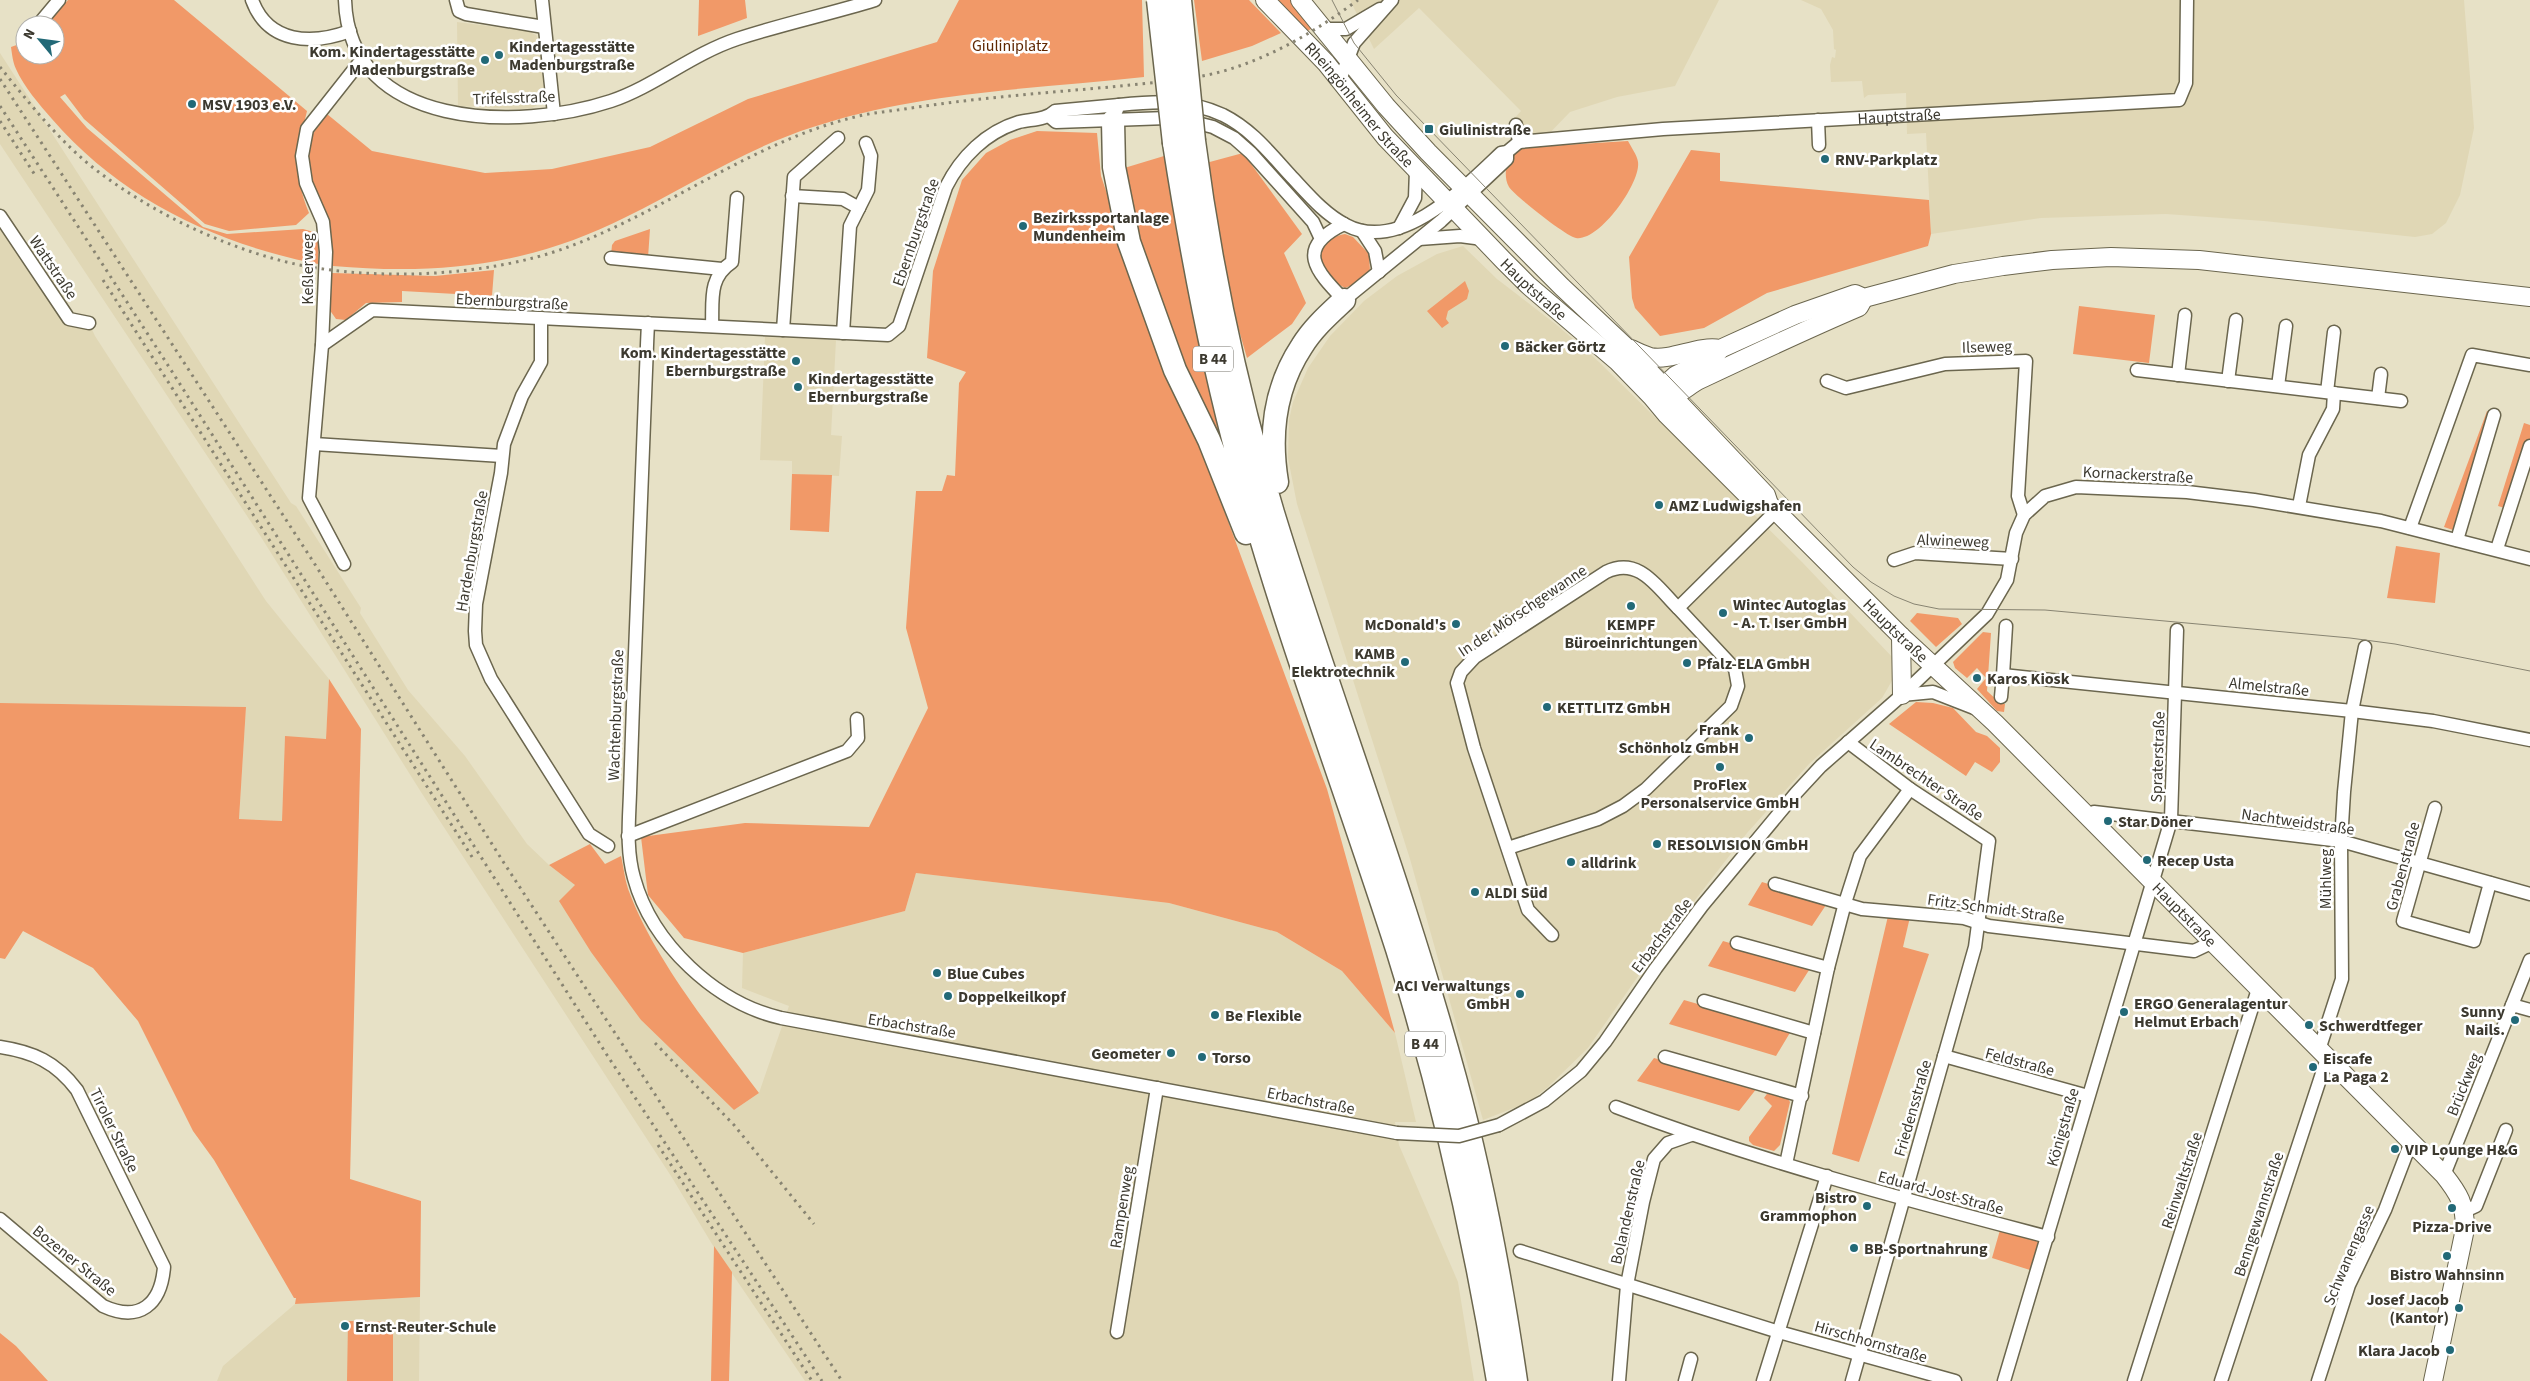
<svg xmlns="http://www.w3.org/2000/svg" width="2530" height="1381" font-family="'Source Sans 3',sans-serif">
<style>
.built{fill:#e0d7b5}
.green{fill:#f19968}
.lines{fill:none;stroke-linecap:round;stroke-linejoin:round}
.street-casing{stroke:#6b664e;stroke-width:15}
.secondary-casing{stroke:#6b664e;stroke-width:20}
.highway-casing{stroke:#6b664e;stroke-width:25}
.street{stroke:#fff;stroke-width:12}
.secondary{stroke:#fff;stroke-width:18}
.highway{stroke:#fff;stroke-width:22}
.tram{stroke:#888472;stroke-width:1}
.rail{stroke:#888472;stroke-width:3;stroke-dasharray:2.5 5;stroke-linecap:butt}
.street-bridge-casing{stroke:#6b664e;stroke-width:15;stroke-linecap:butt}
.highway-bridge-casing{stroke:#6b664e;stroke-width:25;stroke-linecap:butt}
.street-bridge{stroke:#fff;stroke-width:12}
.highway-bridge{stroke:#fff;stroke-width:22}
.poi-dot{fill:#226977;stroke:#fff;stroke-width:2}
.labels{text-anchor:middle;stroke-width:5;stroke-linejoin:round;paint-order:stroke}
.shield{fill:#fff;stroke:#76746d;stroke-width:1}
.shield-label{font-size:15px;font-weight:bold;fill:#3c392f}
.park-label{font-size:16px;fill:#5e2600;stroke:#fff}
.poi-label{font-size:16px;font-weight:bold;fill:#3c392f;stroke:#fff;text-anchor:start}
.street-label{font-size:16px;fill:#3c392f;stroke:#fff}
</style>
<rect width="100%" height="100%" fill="#e7e1c6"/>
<path class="built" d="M1350 0H1719L1675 86 1617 97 1570 112 1541 142 1521 144 1512 121 1521 111 1419 8 1374 49Z
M1801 0H2464L2474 128 2460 195 2446 223 2432 234 2415 237 2264 221 2166 214 2041 218 1931 234 1926 133 1907 134 1906 93 1868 95 1864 98 1862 81 1831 82 1830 65 1832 57 1835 58 1836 50 1834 49 1833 30 1821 9Z
M457 22 528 31 536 35 540 43 544 93 541 103 532 108 520 109 458 106Z
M0 53 291 503 296 506 361 608 360 613 408 690 465 756 527 844 549 865 576 885 641 1020 734 1110 759 1093 789 1006 742 988 743 953 905 911 916 873 1169 903 1277 932 1342 971 1395 1033 1416 1122H1395L1399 1145 1458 1282 1474 1381H805L712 1244 671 1176 421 792 261 537 0 144Z
M0 215 69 319 89 323 95 336 266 601 329 679 326 739 285 737 282 821 239 819 246 707 0 703Z
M1463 246 1497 279 1558 326 1599 362 1802 562 1894 659 1893 679 1882 698 1809 764 1747 833 1657 949 1588 1048 1548 1087 1529 1102 1483 1120 1410 859 1297 504 1288 458 1289 420 1293 402 1308 368 1330 336 1364 301 1397 276 1437 254Z
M765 337 836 340 831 435 842 436 839 476 792 474V461L760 460Z
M420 1297 419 1381H217L223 1366 295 1304Z"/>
<path class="green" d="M68 0H174L307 111C297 152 293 173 309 213L296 225 229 231 205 224 84 119 65 94 60 97 87 128 203 227 227 234 303 229 314 232 319 238 318 264C216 244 120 198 52 119 39 104 24 87 16 69 13 63 12 54 11 47L25 42V55H55V25H46Z
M699 0H745L747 18 698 36Z
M959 0H1142L1144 77C1034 89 918 92 813 127 747 148 687 187 626 217 529 266 438 275 333 266L329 221 311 179 309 157 312 135 327 114 372 151 485 173 552 169 650 147 748 99 937 42Z
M1194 0H1249L1281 33 1252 46 1202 61Z
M1275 0H1293L1314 27 1306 32Z
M1037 131 1097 133 1101 176 1170 381 1201 448 1327 789 1395 1033 1342 971 1277 932 1169 903 916 873 905 911 743 953 684 938 648 895 641 837 745 823 869 827 928 708 906 628 916 491H942L947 475 955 476 959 383 966 372 927 358 933 271 962 180 986 153 1010 140Z
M1628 141C1631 147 1637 155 1638 162 1641 183 1599 242 1576 238 1566 236 1515 196 1509 187 1503 177 1507 164 1508 153L1515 148Z
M1691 150 1720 153V181L1929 200 1931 234 1928 246 1767 293 1704 328 1660 336 1635 308 1632 298 1629 257Z
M1243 153 1302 234 1284 253 1306 303 1292 324 1247 358 1222 271 1206 163Z
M1164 156 1234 472 1191 388 1150 279 1121 169Z
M650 229 648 258 611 255 612 245 615 241Z
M1345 234 1353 237 1369 254 1370 271 1360 282 1345 288C1331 281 1326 273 1320 259 1323 243 1329 237 1345 234Z
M494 270 492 296 402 291V302L366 303 346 320 336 319 329 309 332 273 435 276Z
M1465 281 1469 291 1467 299 1448 311 1446 319 1449 323 1442 328 1427 311Z
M2079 306 2155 315 2149 363 2073 354Z
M2487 411 2492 413 2453 530 2444 527Z
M2524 423 2530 425V439L2508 509 2498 506Z
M792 474 832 475 829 532 790 530Z
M2396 546 2440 553 2435 603 2387 598Z
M1917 613 1958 618 1962 624 1936 647 1910 621Z
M1983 632 1991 633 1987 691 1999 702 2005 704 2004 712 1997 711 1977 689 1986 678 1977 668 1967 678 1955 668 1953 662Z
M329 679 361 729 350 1179 421 1201 420 1297 295 1304 296 1298H294L214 1160 193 1131 138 1021 93 968 23 931 5 959 0 958V703L246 707 239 819 282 821 285 736 326 739Z
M1916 702 1933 703 1953 708 1976 732 1987 736 2000 748V762L1992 772 1975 762 1966 776 1889 724Z
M590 844 605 864 621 856C624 869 625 882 630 894 656 962 715 1034 759 1093L734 1110 641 1020 591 952 559 901 575 885 549 865Z
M1762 882 1828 902 1812 926 1748 905Z
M1888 916 1910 917 1903 947 1929 954 1859 1162 1832 1154Z
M1723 941 1811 967 1795 992 1708 966Z
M1684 1000 1791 1031 1776 1056 1669 1024Z
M1654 1058 1757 1088 1739 1111 1637 1081Z
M1769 1091 1787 1097 1790 1102 1780 1145 1774 1151 1753 1145 1749 1141V1137L1772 1106 1764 1098Z
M2000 1230 2039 1242 2030 1270 1992 1258Z
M714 1246 732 1272 729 1381H711Z
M348 1321 393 1322V1381H347Z
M0 1333 16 1346 48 1381H0Z"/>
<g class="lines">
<defs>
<g id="street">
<path d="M252 0C268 44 312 45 350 31"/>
<path d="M345 0C349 131 520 131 611 101 655 86 692 54 737 39 782 24 830 14 875 0"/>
<path d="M456 0 459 11 466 14 544 27"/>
<path d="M542 0 554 114"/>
<path d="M38 25 59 0"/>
<path d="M1323 29H1346L1380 9"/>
<path d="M24 41 25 40"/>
<path d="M1340 80 1354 43 1392 0"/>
<path d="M1116 112 1119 105C1156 101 1188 99 1223 115 1251 129 1269 152 1290 175 1307 193 1324 214 1346 225 1400 254 1465 187 1501 153L1507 152 1519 142 1516 125"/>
<path d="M1049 116 1056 122 1167 118 1185 120 1213 127 1234 138 1251 153 1313 222 1321 239"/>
<path d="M1818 120 1819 145"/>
<path id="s1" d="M1519 142 1663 129 2179 100 2186 83 2187 0"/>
<path d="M792 196 843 199 859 208"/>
<path d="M0 216 69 319 89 323"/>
<path d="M1344 224C1294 248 1316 271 1344 300L1441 221 1507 159V152"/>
<path d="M1399 228 1415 198 1416 170"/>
<path d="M1362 231 1375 251 1379 272"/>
<path d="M1419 239 1460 236 1483 239"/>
<path d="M611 258 722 269"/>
<path d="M541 318V362L522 396 504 444 501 473 476 604 475 631 476 645 491 679 589 834 608 846"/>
<path d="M648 323C642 450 637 577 633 705 632 734 631 764 630 793 629 822 626 850 634 878 652 944 716 1003 781 1018L1397 1133"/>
<path d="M712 326C713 300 708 278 732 262L737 198"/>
<path d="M783 330 794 177 838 138"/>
<path d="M843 333 850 226 868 190 871 156 866 143"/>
<path d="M322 345 372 310 888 335 899 326 946 187C961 157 986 132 1019 122 1032 119 1046 120 1055 111L1119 105"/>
<path d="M2137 370 2401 401"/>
<path d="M2178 375 2185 315"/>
<path d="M1827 381 1846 388 1945 364 2026 361 2018 496 2024 515"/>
<path d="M2228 381 2236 320"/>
<path d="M2278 386 2286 326"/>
<path d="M2327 392 2334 332"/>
<path d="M2378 398 2381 374"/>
<path d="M314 444 502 456"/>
<path d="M2299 506 2309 455 2333 409 2334 393"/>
<path d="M2410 528 2472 355 2530 365"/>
<path d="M2457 540 2494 415"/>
<path d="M2497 549 2530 446"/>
<path d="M1894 560 1915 553 2012 559"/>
<path d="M344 564 309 498 322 345 326 252 323 222 306 183 302 156 307 129 363 58"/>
<path d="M2003 675 2006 626"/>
<path d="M1902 695 1933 692 1974 708"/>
<path d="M2001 697 2003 675 2352 711 2433 721 2530 740"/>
<path d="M1848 742 1910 789 1989 841 1975 947 1852 1381"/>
<path d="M2435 808 2403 921 2474 941 2490 883"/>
<path d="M2087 817 2094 812 2341 841 2530 894"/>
<path d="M628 836 847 751 858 738 857 719"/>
<path d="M1508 848 1598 819 1623 806 1646 789 1731 706 1738 686 1735 669 1678 608"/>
<path d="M1775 884 1862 909 1964 918 1989 926 2194 951 2213 942"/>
<path d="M1552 935 1528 910 1474 748 1457 683 1461 672 1475 657 1606 572C1639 556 1657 587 1678 608L1776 511"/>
<path d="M1737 943 1828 968"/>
<path d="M1704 1001 1814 1033"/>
<path d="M2512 1005 2530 1010"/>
<path d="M0 1047C33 1052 56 1062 77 1090L164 1267C161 1304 140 1323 103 1306L0 1219"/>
<path d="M2319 1050 2342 979 2341 841 2344 792 2352 711 2365 647"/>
<path d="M1944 1056 2088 1096"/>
<path d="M1665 1057 1802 1096"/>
<path d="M1616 1107C1756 1160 1902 1199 2048 1237"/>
<path d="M1499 1125 1544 1101 1581 1071 1605 1042 1656 968 1702 906 1796 793 1821 766 1902 695 1987 614 2007 580 2016 533 2024 515 2045 496 2076 487 2187 492 2254 500 2381 521 2530 559"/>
<path d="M1786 1164 1828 968 1845 903 1860 856 1910 789"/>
<path d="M2444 1175 2530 960"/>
<path d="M2465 1211 2476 1206 2506 1130"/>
<path d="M1520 1251 1779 1332 1955 1381"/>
<path d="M1117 1332 1157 1088"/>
<path d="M1619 1381 1627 1285 1643 1202 1654 1159 1668 1143 1691 1135"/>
<path d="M1685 1381 1691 1359"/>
<path d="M1763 1381 1827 1176"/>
<path d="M2004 1381 2171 820 2177 630"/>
<path d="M2134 1381 2258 989"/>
<path d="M2221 1381 2327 1058"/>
<path d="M2318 1381 2349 1285 2385 1210 2411 1142"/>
</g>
<g id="secondary">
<path id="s2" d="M1265 0 1326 63 1385 137 1504 261 1528 285 1618 362 1652 397 1667 415 1752 500 1769 504"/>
<path id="s3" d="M1300 0 1386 106 1428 152 1562 287 1627 348 1766 495 1769 504 1901 636 1995 723 2444 1175C2459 1194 2465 1204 2465 1229L2433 1381"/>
<path d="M1631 349C1637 352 1644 355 1650 357 1673 361 1697 345 1720 349L1795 315 1855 294 1864 298 1954 274 2003 266 2052 260 2111 257 2199 260 2530 297"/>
<path d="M1654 395 1676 375 1715 356 1720 349"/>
<path d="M1663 397C1677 398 1686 387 1699 380 1752 355 1805 330 1859 307L1864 298"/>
<path d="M1901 636 1902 695"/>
</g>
<path id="highway" d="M1113 121 1114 167 1129 242 1175 370 1209 440 1246 533
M1194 141C1210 266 1237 392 1273 513 1331 702 1403 887 1455 1078 1482 1177 1501 1279 1516 1381
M1174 143C1191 252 1211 359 1240 465 1284 628 1345 787 1397 949 1441 1090 1474 1235 1498 1381
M1277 482C1269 434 1275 387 1302 346 1313 328 1329 314 1344 300"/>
</defs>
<use href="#street" class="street-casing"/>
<use href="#secondary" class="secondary-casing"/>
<use href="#highway" class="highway-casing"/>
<use href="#street" class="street"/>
<use href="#secondary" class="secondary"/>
<use href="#highway" class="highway"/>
<path class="tram" d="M1332 0 1354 43 1396 95 1853 567 1871 582 1894 596 1914 604 1939 609 2045 610 2350 638 2395 644 2530 671"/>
<path class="rail" d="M0 67C29 103 60 142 96 170 149 210 211 241 275 259 360 283 486 278 568 247 668 210 755 140 859 116 876 112 894 111 911 108 977 98 1043 93 1110 87 1146 83 1185 81 1220 72 1271 58 1316 31 1358 0
M0 79 316 566 504 863 842 1381
M0 106 171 370 607 1055 822 1381
M0 121 35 175
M103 280 474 860
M655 1043 734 1125 814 1224
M658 1145 812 1381"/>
<defs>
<path id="street-bridge" d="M1397 1133 1459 1136 1499 1125"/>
<path id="highway-bridge" d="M1158 0 1174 143
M1180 0 1194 141"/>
</defs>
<use href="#street-bridge" class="street-bridge-casing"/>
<use href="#highway-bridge" class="highway-bridge-casing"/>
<use href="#street-bridge" class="street-bridge"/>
<use href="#highway-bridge" class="highway-bridge"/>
</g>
<g class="poi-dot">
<circle cx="499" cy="55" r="5"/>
<circle cx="485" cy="60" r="5"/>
<circle cx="192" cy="104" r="5"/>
<rect x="1424" y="124" width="10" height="10" rx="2.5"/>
<circle cx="1825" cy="159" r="5"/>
<circle cx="1023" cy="226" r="5"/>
<circle cx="1505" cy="346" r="5"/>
<circle cx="796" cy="361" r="5"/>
<circle cx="798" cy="387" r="5"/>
<circle cx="1659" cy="505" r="5"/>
<circle cx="1631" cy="606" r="5"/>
<circle cx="1723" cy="613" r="5"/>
<circle cx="1456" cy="624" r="5"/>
<circle cx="1405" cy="662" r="5"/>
<circle cx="1687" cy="663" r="5"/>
<circle cx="1977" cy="678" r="5"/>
<circle cx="1547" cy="707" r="5"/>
<circle cx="1749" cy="738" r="5"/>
<circle cx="1720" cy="767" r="5"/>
<circle cx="2108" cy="821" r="5"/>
<circle cx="1657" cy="844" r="5"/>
<circle cx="2147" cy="860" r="5"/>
<circle cx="1571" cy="862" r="5"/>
<circle cx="1475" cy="892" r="5"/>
<circle cx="937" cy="973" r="5"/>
<circle cx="1520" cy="994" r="5"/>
<circle cx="948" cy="996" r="5"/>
<circle cx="2124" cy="1012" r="5"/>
<circle cx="1215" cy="1015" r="5"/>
<circle cx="2515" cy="1020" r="5"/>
<circle cx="2309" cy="1025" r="5"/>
<circle cx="1171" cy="1053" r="5"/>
<circle cx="1202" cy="1057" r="5"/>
<circle cx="2313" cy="1067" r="5"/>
<circle cx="2395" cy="1149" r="5"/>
<circle cx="1867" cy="1206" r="5"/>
<circle cx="2452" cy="1208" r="5"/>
<circle cx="1854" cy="1248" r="5"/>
<circle cx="2447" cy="1256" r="5"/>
<circle cx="2459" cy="1308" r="5"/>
<circle cx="345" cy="1326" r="5"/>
<circle cx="2450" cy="1350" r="5"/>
</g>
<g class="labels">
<g class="shield">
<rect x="1193" y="346.5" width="40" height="25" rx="4"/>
<rect x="1405" y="1031.5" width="40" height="25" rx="4"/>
</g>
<g class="shield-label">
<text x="1213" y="364">B 44</text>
<text x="1425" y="1049">B 44</text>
</g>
<g class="park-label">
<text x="1010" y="51">Giuliniplatz</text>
</g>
<g class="poi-label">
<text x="509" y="52">Kindertagesstätte<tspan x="509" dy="18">Madenburgstraße</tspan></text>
<text x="475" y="57" text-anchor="end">Kom. Kindertagesstätte<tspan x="475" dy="18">Madenburgstraße</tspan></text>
<text x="202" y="110">MSV 1903 e.V.</text>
<text x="1439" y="135">Giulinistraße</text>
<text x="1835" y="165">RNV-Parkplatz</text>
<text x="1033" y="223">Bezirkssportanlage<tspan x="1033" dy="18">Mundenheim</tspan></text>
<text x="1515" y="352">Bäcker Görtz</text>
<text x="786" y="358" text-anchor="end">Kom. Kindertagesstätte<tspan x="786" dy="18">Ebernburgstraße</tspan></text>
<text x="808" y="384">Kindertagesstätte<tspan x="808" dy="18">Ebernburgstraße</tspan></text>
<text x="1669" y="511">AMZ Ludwigshafen</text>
<text x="1733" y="610">Wintec Autoglas<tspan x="1733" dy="18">- A. T. Iser GmbH</tspan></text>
<text x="1446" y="630" text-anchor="end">McDonald's</text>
<text x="1631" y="630" text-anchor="middle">KEMPF<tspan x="1631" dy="18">Büroeinrichtungen</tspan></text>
<text x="1395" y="659" text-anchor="end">KAMB<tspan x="1395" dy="18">Elektrotechnik</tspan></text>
<text x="1697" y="669">Pfalz-ELA GmbH</text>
<text x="1987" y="684">Karos Kiosk</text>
<text x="1557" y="713">KETTLITZ GmbH</text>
<text x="1739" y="735" text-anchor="end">Frank<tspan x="1739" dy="18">Schönholz GmbH</tspan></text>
<text x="1720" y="790" text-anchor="middle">ProFlex<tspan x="1720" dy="18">Personalservice GmbH</tspan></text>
<text x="2118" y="827">Star Döner</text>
<text x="1667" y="850">RESOLVISION GmbH</text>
<text x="2157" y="866">Recep Usta</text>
<text x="1581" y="868">alldrink</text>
<text x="1485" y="898">ALDI Süd</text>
<text x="947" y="979">Blue Cubes</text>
<text x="1510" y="991" text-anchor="end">ACI Verwaltungs<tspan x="1510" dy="18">GmbH</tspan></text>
<text x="958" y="1002">Doppelkeilkopf</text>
<text x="2134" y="1009">ERGO Generalagentur<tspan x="2134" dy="18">Helmut Erbach</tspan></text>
<text x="2505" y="1017" text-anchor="end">Sunny<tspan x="2505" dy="18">Nails.</tspan></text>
<text x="1225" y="1021">Be Flexible</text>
<text x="2319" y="1031">Schwerdtfeger</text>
<text x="1161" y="1059" text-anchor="end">Geometer</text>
<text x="1212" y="1063">Torso</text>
<text x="2323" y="1064">Eiscafe<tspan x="2323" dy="18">La Paga 2</tspan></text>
<text x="2405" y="1155">VIP Lounge H&amp;G</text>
<text x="1857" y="1203" text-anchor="end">Bistro<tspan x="1857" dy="18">Grammophon</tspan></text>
<text x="2452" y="1232" text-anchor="middle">Pizza-Drive</text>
<text x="1864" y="1254">BB-Sportnahrung</text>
<text x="2447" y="1280" text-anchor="middle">Bistro Wahnsinn</text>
<text x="2449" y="1305" text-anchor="end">Josef Jacob<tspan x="2449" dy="18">(Kantor)</tspan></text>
<text x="355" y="1332">Ernst-Reuter-Schule</text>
<text x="2440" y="1356" text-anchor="end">Klara Jacob</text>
</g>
<g class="street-label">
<text transform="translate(514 97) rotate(-2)" y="6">Trifelsstraße</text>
<text dy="6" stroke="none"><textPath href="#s2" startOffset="141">Rheingönheimer Straße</textPath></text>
<text dy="6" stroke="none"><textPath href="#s1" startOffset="381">Hauptstraße</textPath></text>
<text transform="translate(915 232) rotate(-71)" y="6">Ebernburgstraße</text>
<text transform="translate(54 267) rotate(56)" y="6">Wattstraße</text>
<text transform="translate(307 269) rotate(-90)" y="6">Keßlerweg</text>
<text dy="6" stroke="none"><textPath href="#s2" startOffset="395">Hauptstraße</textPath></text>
<text transform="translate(512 301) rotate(3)" y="6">Ebernburgstraße</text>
<text transform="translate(1987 346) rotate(-2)" y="6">Ilseweg</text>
<text transform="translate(2138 474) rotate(3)" y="6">Kornackerstraße</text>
<text transform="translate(1953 540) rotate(2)" y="6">Alwineweg</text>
<text transform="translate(471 551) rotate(-80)" y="6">Hardenburgstraße</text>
<text transform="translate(1522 610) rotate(-34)" y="6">In der Mörschgewanne</text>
<text dy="6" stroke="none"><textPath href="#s3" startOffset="869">Hauptstraße</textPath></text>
<text transform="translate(2269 686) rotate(6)" y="6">Almelstraße</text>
<text transform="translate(615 715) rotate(-88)" y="6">Wachtenburgstraße</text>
<text transform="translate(2157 757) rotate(-88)" y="6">Spraterstraße</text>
<text transform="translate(1927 779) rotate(34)" y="6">Lambrechter Straße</text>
<text transform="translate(2298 821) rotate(8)" y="6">Nachtweidstraße</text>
<text transform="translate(2402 866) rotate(-75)" y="6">Grabenstraße</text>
<text transform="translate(2325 879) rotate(-90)" y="6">Mühlweg</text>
<text transform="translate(1996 908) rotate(8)" y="6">Fritz-Schmidt-Straße</text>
<text dy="6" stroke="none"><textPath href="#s3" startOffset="1274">Hauptstraße</textPath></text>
<text transform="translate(1661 935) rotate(-53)" y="6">Erbachstraße</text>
<text transform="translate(912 1025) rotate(9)" y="6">Erbachstraße</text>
<text transform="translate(2020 1061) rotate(15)" y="6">Feldstraße</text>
<text transform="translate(2463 1084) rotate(-68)" y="6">Brückweg</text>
<text transform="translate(1311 1100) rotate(11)" y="6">Erbachstraße</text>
<text transform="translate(1912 1108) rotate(-74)" y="6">Friedensstraße</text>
<text transform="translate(2062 1127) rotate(-74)" y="6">Königstraße</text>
<text transform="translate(115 1130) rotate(64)" y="6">Tiroler Straße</text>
<text transform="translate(2181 1180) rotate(-72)" y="6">Reinwaltstraße</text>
<text transform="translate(1941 1192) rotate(15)" y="6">Eduard-Jost-Straße</text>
<text transform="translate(1121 1207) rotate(-81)" y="6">Rampenweg</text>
<text transform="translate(1627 1212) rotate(-77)" y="6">Bolandenstraße</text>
<text transform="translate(2258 1214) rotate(-72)" y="6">Benngewannstraße</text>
<text transform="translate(2348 1255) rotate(-67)" y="6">Schwanengasse</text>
<text transform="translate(75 1260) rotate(39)" y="6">Bozener Straße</text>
<text transform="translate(1871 1341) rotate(16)" y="6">Hirschhornstraße</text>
</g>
</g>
<g transform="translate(40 40) rotate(299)"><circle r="24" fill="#ffffff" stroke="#b1b0ac"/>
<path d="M0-4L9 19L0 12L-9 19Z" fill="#226977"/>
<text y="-8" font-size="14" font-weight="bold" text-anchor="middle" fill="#3c392f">N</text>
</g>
</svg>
